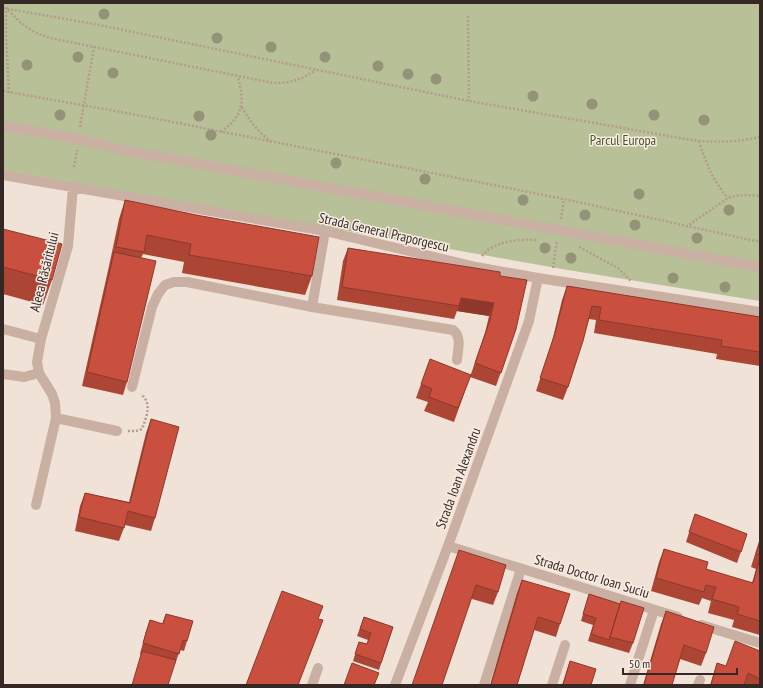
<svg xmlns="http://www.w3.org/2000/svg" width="763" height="688" font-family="'PT Sans Narrow',sans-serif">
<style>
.green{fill:#b7c097}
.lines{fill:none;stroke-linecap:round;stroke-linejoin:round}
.path{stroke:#b59a8e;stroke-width:2.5;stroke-dasharray:2 2;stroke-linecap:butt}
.minor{stroke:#cab0a3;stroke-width:10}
.tree{fill:#949377}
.wall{fill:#ad4535}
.shaded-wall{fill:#8d382b}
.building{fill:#c9503e;stroke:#8d382b}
.labels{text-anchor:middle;stroke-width:3;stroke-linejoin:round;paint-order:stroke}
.park-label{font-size:14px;fill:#485329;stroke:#f9ede4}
.street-label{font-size:14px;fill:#342825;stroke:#f9ede4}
</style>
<rect width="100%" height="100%" fill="#f1e2d7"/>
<path class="green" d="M3 3H760V301L568 270 3 170Z"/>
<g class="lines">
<path class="path" d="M3 8 94 24 469 101 674 137C707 143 727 144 760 137
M468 16 469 101
M3 91 132 114 564 199 760 242
M9 93 6 35V8L20 22 34 32 50 38 273 83C292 83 300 80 316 70
M242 107C249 121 259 132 271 142
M80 127 94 47
M221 132C245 113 244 104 238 76
M699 141C707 166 712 179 728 198
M74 167 77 150
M561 219 564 199
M686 227 728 198C739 194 749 195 760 196
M579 247 618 268 631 281
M482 256C493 241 519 239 536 240
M553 268 557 241
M128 431H136L142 429C147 416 152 403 141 394"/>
<path class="minor" d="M3 126 78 139 123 150 760 267
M3 175 325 231 476 267 538 278 760 312
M312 307 325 231
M3 329 41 339 68 246 73 187
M41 339 37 362 39 373 52 394 55 403 56 418 117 431
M3 374 24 377 39 373
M132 387 152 307 158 294 165 285 174 282H187L312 307 453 330C462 337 458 349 457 360
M36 505 56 418
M448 546 678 617
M701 625 760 643
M312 685 318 668
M395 685 448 546 529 321 538 278
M484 685 521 569
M552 685 565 645
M630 685 654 610
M698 685 700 680"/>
</g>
<g class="tree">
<circle cx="104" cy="14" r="5.5"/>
<circle cx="217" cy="38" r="5.5"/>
<circle cx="271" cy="47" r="5.5"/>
<circle cx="78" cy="57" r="5.5"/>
<circle cx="325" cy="57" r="5.5"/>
<circle cx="27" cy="65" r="5.5"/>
<circle cx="378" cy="66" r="5.5"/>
<circle cx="113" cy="73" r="5.5"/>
<circle cx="408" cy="74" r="5.5"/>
<circle cx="436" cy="79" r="5.5"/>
<circle cx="533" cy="96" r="5.5"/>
<circle cx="592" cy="104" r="5.5"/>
<circle cx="60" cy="115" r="5.5"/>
<circle cx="654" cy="115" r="5.5"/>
<circle cx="199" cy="116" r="5.5"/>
<circle cx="704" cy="120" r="5.5"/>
<circle cx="211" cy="135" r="5.5"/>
<circle cx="336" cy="163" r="5.5"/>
<circle cx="425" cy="179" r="5.5"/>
<circle cx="639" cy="194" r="5.5"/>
<circle cx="523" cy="200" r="5.5"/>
<circle cx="729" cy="210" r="5.5"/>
<circle cx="585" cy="215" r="5.5"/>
<circle cx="635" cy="225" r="5.5"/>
<circle cx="697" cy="238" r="5.5"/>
<circle cx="545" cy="248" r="5.5"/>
<circle cx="571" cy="258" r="5.5"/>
<circle cx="673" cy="278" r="5.5"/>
<circle cx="725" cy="287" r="5.5"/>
</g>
<path class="wall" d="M125 200 196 215 312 276 305 295 182 273 184 262 143 254 141 258 127 382 123 395 82 386 109 266 119 219Z
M3 229 52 280 43 305 3 294Z
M348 248 500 276 516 329 496 386 470 377 454 422 424 411 428 402 416 398 421 384 471 374 485 333 489 316 457 311 454 319 337 300 343 261Z
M567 286 760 317V366L716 359 717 354 594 333 596 320 589 319 568 387 563 400 536 391 551 346 562 300Z
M151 419 155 518 151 531 125 525 119 541 75 531 80 506 85 493 129 502 146 433Z
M695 514 747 534 737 563 686 542Z
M760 538V635L732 627 734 620 708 613 711 601 702 598 699 605 651 591 659 562 664 549 706 569 752 583 756 569 751 567Z
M459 550 498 592 493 605 472 599Z
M522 580 560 624 556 637 534 630 517 685H490L517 593Z
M589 594 620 604 633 643 629 653 588 641 593 625 581 621Z
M666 611 706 653 701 666 680 659 672 685H643L661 624Z
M166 614 187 641 184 651 180 650 175 664 140 654 146 631 150 620 162 624Z
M364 617 393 627 379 670 353 661 359 642 367 644 368 640 357 636Z
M760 651V685H710L717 663 726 666Z
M570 661 591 685H562Z"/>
<path class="shaded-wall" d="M461 298 494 303 489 316 457 311 459 306Z"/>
<path class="building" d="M125 200 196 215 319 237 312 276 189 255 191 244 147 235 144 252 116 247Z
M3 229 62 244 52 280 3 267Z
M348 248 500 272V276L527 280 516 329 501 373 475 363 490 320 494 303 461 298 459 306 342 287Z
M114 252 156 261 127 382 87 372Z
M567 286 760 317V352L721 346 722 340 599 320 601 307 592 306 583 341 568 387 540 378 555 333Z
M430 359 471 375 458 408 429 397 432 389 421 384Z
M151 419 179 427 155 518 128 511 124 528 79 517 85 493 130 503Z
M695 514 747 534 741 552 689 532Z
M760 541V555L756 554Z
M664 549 708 562 706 569 753 583 760 558V621L737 614 739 607 712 599 716 587 706 585 704 592 656 578Z
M459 550 506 565 498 592 476 585 442 685H412Z
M522 580 570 594 560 624 538 617 517 685H491Z
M282 591 323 606 318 619 323 620 298 685H246Z
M589 594 620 604 609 640 591 634 596 618 583 614Z
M621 601 644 608 633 643 610 637Z
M666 611 714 627 706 653 684 645 672 685H644Z
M166 614 193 621 187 641 183 640 179 654 143 643 150 620 163 624Z
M364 617 393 627 381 663 355 654 359 642 367 644 371 633 360 629Z
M735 641 760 651V679L748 673 744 685H711L717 663 726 666Z
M142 651 176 660 168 685H132Z
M570 661 596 669 591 685H563Z
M352 663 379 673 374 685H344Z"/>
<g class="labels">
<g class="park-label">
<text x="623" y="145">Parcul Europa</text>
</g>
<g class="street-label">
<text transform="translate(384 232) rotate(13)" y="5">Strada General Praporgescu</text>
<text transform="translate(44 272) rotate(-76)" y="5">Aleea Răsăritului</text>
<text transform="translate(458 478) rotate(-70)" y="5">Strada Ioan Alexandru</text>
<text transform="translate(592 576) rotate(17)" y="5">Strada Doctor Ioan Suciu</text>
</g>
</g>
<rect width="763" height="688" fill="none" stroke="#342825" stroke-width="8"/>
<path d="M623 668v6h114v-6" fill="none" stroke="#342825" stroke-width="2"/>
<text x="629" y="668" font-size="12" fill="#342825" stroke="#f9ede4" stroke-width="3" paint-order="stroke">50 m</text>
</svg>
